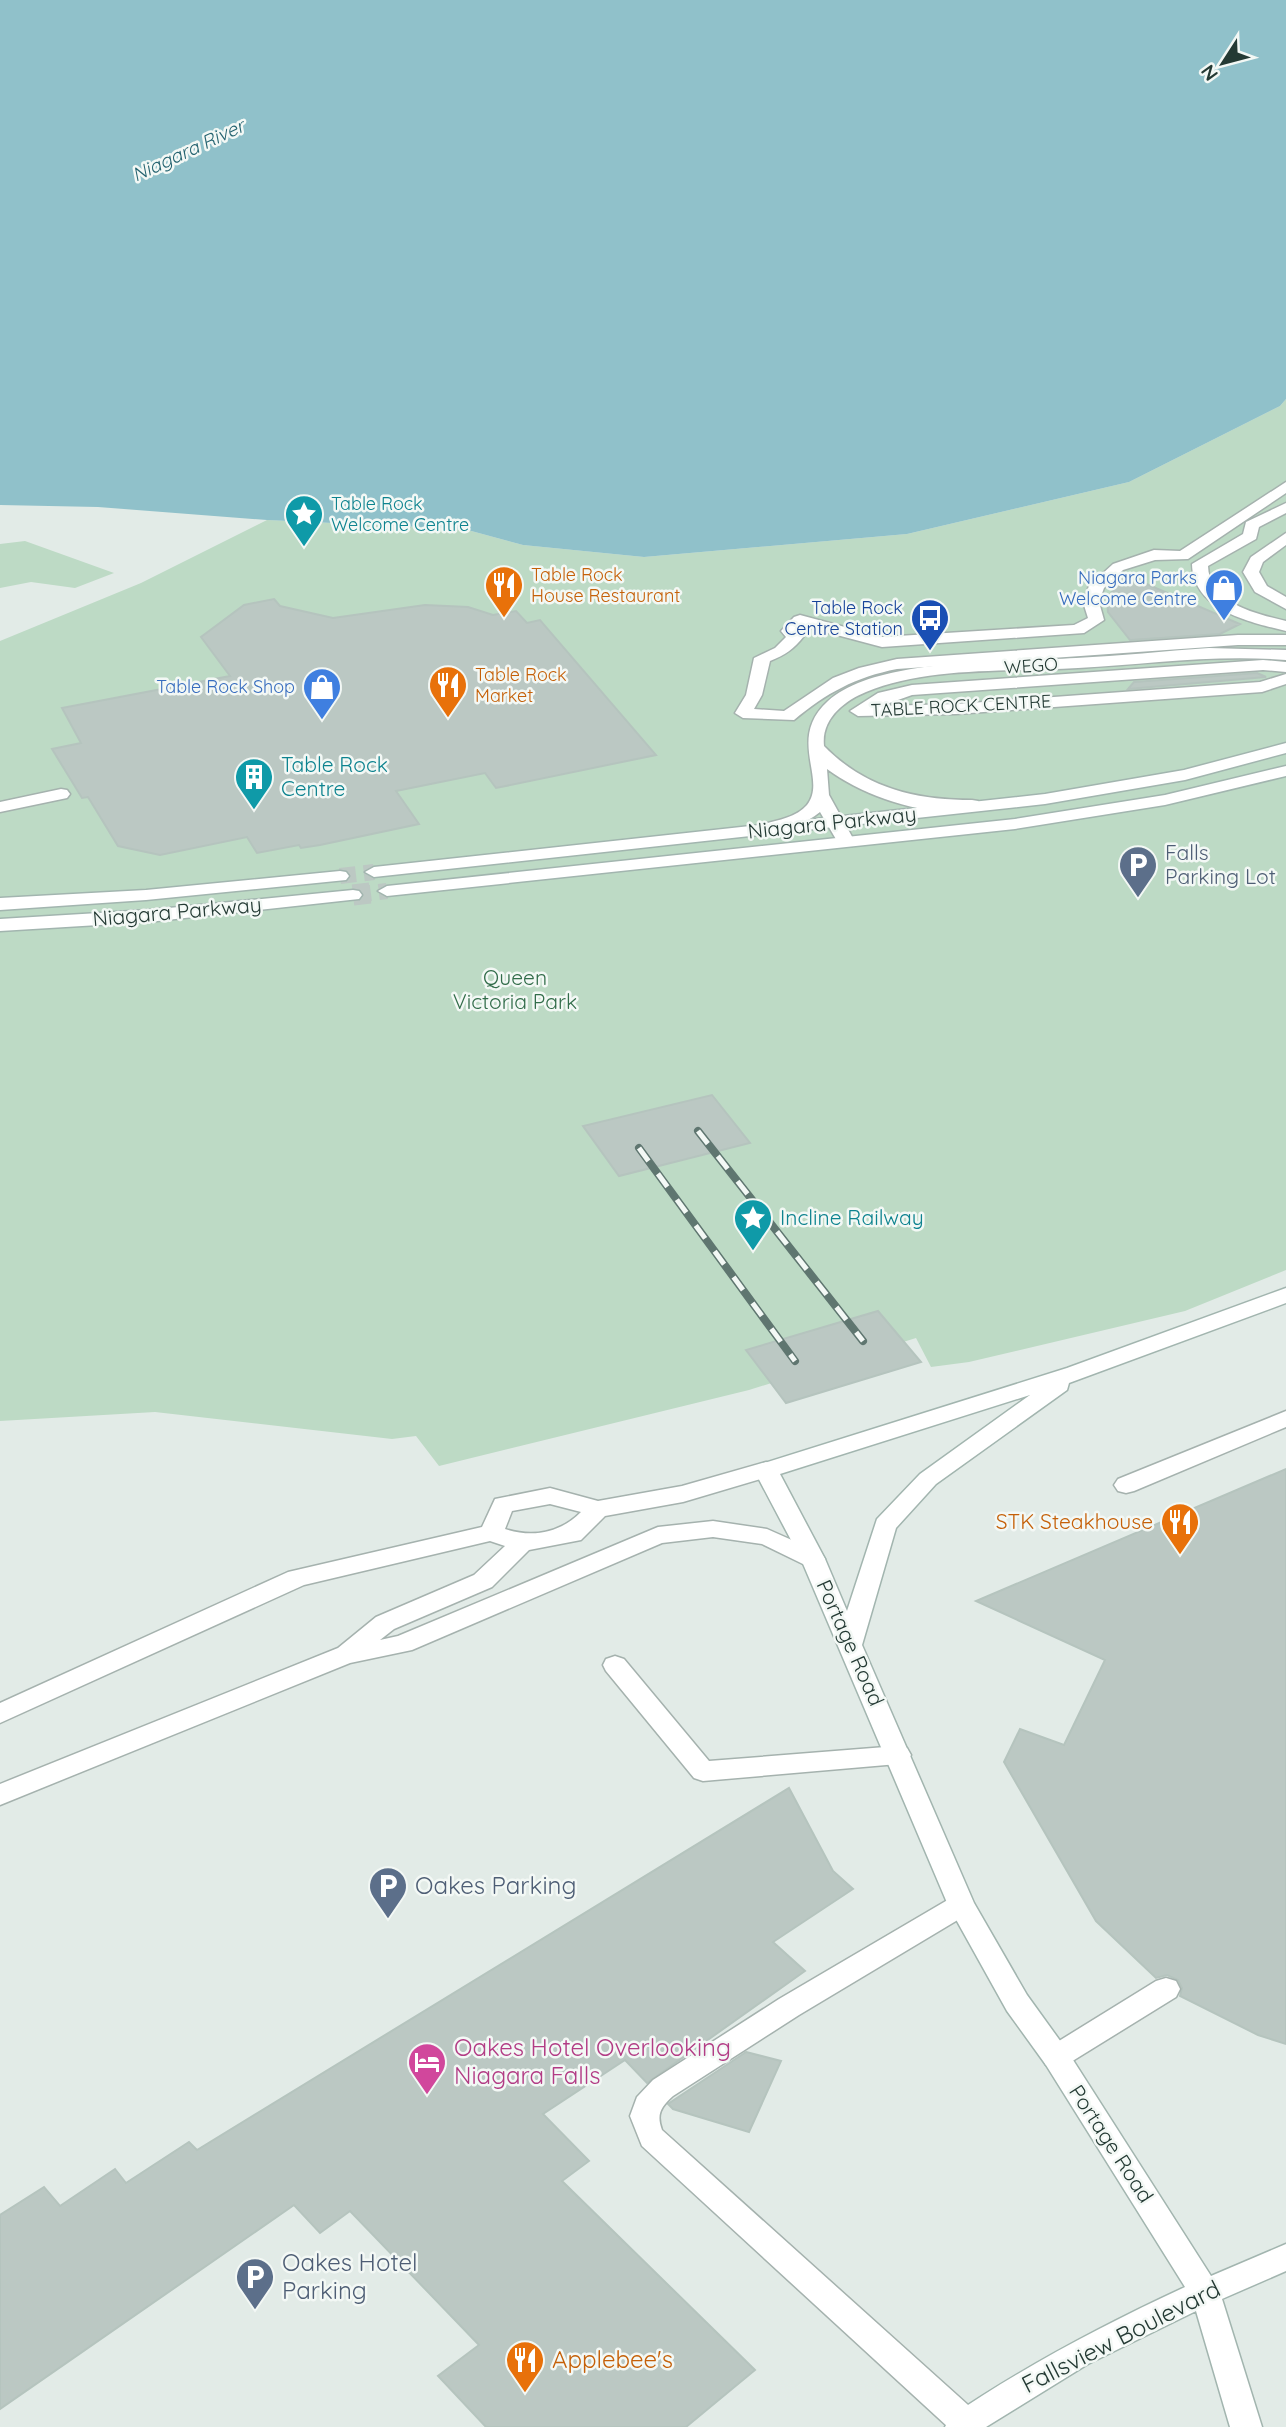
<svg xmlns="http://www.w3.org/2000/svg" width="1286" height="2427" font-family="Quicksand,sans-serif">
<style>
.green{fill:#bddac5}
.water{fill:#90c1ca}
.building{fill:#bbc8c3;stroke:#b5c4be;stroke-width:2}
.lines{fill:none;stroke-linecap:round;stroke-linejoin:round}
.secondary-tunnel-far1{stroke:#bcc8c3;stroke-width:16;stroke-dasharray:16 8;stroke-linecap:butt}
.secondary-tunnel{stroke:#bcc8c3;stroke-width:21;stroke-dasharray:21 10;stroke-linecap:butt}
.lane-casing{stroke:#a5b2ae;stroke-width:3}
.street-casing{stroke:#a5b2ae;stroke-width:3}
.secondary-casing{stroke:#a2b5af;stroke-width:3}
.lane{fill:#fff;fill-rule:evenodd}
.street{fill:#fff;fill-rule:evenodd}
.secondary{fill:#fff;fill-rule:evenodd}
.rail-casing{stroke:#5f7670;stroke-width:8}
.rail{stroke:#f3f8f5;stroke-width:5;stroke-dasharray:16;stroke-linecap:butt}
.labels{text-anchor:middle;stroke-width:5;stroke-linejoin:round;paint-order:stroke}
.far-culture-label{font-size:18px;fill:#0d838f;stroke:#f3f8f5;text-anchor:start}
.far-food-label{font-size:18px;fill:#c56008;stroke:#f3f8f5;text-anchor:start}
.far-shop-label{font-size:18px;fill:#366cbe;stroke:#f3f8f5;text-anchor:end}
.far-transit-label{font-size:18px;fill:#164399;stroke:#f3f8f5;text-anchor:end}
.far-street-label{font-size:18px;fill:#243a34;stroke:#f3f8f5}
.far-water-label{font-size:19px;font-style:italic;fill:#246370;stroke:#f3f8f5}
.culture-label{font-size:21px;fill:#0d838f;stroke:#f3f8f5;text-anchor:start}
.street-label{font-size:21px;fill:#243a34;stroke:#f3f8f5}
.service-label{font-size:21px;fill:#4e5e75;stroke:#f3f8f5;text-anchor:start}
.park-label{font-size:21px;fill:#326d4a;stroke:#f3f8f5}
.food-label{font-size:21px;fill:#c56008;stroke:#f3f8f5;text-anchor:end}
.near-service-label{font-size:24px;fill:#4e5e75;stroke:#f3f8f5;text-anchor:start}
.near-hotel-label{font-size:24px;fill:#b23c85;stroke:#f3f8f5;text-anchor:start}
.near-street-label{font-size:24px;fill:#243a34;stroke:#f3f8f5}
.near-food-label{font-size:24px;fill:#c56008;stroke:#f3f8f5;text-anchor:start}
</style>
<rect width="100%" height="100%" fill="#e2ebe7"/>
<path class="green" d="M1286 399V1270L1185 1311 969 1362 931 1367 916 1338 749 1390 439 1466 416 1436 392 1439 155 1412 0 1421V641L141 583 267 520 464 529 523 545 644 557 907 534 1129 482 1280 406Z
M25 541 114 573 75 588 31 582 0 588V544Z"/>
<path class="water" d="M0 0H1286V399L1280 406 1129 482 907 534 644 557 523 545 464 529 267 520 98 507 0 505Z"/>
<path class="building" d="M1123 574 1240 624 1220 634 1130 640 1108 612 1107 600Z
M274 599 280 606 333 618 425 605 468 607 493 615 516 611 527 623 540 620 656 755 496 788 485 773 396 791 419 824 320 845 301 848 299 845 257 853 247 837 160 855 118 846 88 797 82 798 52 749 81 743 62 708 230 676 201 637 244 605Z
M1257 673 1266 677 1128 689 1134 682Z
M712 1095 750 1143 619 1176 583 1126Z
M878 1311 921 1362 786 1403 746 1350Z
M1286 1469V2044L1258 2035 1180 1996 1182 1988 1178 1980 1167 1975 1156 1978 1096 1921 1004 1762 1020 1729 1064 1745 1105 1660 976 1601Z
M789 1788 833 1871 853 1889 773 1942 805 1971 647 2083 625 2060 543 2114 589 2161 562 2181 755 2370 686 2427H486L438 2376 479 2345 350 2211 320 2233 294 2205 0 2409V2215L44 2187 60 2206 115 2169 126 2183 189 2142 197 2150Z
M746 2052 781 2061 749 2132 673 2109 668 2104Z"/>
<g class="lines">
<path class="secondary-tunnel-far1" d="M340 876 374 872
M355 895 387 891"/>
<path class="secondary-tunnel" d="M353 895 370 893"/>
<defs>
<path id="lane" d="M1286 533V545L1263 562 1259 572 1267 586 1286 597V609L1255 592 1243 572 1251 557Z
M1209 648 1286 650V660C1216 654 1148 664 1078 668 1012 672 928 666 866 692 844 701 821 719 824 746 865 788 915 800 972 800L978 801 981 805 978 809C931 820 865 797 827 769L829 795 855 842 852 846H840L820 812C805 824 789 829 770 833L761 828 764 824C778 820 797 817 807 805 828 779 786 739 828 701 876 657 1011 662 1076 658 1120 656 1164 651 1209 648Z
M61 789 67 790 70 794 67 798 0 812V802Z
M1286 1411V1427L1134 1491 1126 1493 1118 1491 1114 1485 1118 1479Z
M766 1462 774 1465 778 1470 774 1475 683 1502 605 1516 581 1540 529 1550 492 1587 394 1629 380 1640 398 1636 658 1527 713 1521 767 1529 821 1553 825 1559 821 1565 813 1567 805 1565 762 1544 713 1537 662 1543 412 1650 350 1663 0 1805V1784L338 1648 376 1617 474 1575 505 1546 490 1541 304 1585 0 1723V1703L288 1572 482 1527 495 1499 550 1488 598 1501 682 1486ZM550 1504 581 1512C560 1533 533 1538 505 1529L512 1511Z
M615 1656 624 1659 709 1761 898 1746 907 1748 911 1755 907 1762 898 1764 703 1781 694 1778 606 1671 603 1665 606 1659Z
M961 1895 971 1898 974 1905 971 1912 799 2015 673 2096C661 2107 656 2114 662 2130L977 2413 982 2423 980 2427H948L642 2146 630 2116 637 2097 653 2080 779 1999 951 1898Z
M1166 1978 1176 1981 1180 1989 1176 1997 1066 2065 1056 2068 1046 2065 1042 2057 1046 2049 1156 1981Z"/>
<path id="street" d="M1286 482V493L1188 559 1155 560 1123 570 1104 588 1099 602 1104 620 1084 633 882 647 803 626 799 630 804 636C794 649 785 655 770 661L762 695 754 709 784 711 833 678 859 668 897 659 1238 635H1286V645H1238L897 669C856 677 826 693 794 720L743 718 735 713 746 695 754 658 775 648 786 637 781 631 794 617 800 615 882 637 1074 625 1088 618 1083 602 1089 586 1113 564 1154 550 1180 551Z
M1286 503V513L1259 527 1256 539 1208 566C1209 603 1256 614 1286 621V631C1249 622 1193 610 1192 564L1243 534 1246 522Z
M1263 660 1286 662V672L1263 670 912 695 881 706 956 704 1260 682 1286 674V684L1262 692 956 714 858 716 850 711 878 693 912 685Z"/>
<path id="secondary" d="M1286 743V753L1185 780 1045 804 374 877 365 872 374 867 1045 794 1184 770Z
M1286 766V776L1165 805 1015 829 387 896 378 891 387 886 1015 819 1165 795Z
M340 871 346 872 349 876 346 880 146 900 0 910V898L146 890Z
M353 890 359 891 362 895 359 899 148 922 0 931V919L148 910Z
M1286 1288V1303L1069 1383 1067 1390 936 1484 896 1528 862 1645 974 1903 1027 1995 1066 2049 1211 2276 1286 2244V2271L1222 2299 1262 2427H1230L1196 2311 1088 2364 986 2427H945L950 2417C1025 2366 1103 2325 1185 2287L1046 2065 1007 2011 948 1905 801 1559 754 1470 758 1465 1067 1368ZM1030 1395 920 1474 877 1519 847 1611 825 1559 780 1474Z"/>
</defs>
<use href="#lane" class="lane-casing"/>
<use href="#street" class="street-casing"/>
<use href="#secondary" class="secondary-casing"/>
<use href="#lane" class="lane"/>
<use href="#street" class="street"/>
<use href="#secondary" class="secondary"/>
<defs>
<path id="rail" d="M698 1131 863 1341
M639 1148 795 1361"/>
</defs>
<use href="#rail" class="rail-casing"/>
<use href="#rail" class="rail"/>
</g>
<defs>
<symbol id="sight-pin" viewBox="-11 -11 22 30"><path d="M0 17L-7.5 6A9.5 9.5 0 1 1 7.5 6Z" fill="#0f9aa8" stroke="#f3f8f5"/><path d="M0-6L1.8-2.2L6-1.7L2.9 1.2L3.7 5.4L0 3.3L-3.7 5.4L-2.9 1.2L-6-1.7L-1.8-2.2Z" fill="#fff"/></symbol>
<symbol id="restaurant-pin" viewBox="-11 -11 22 30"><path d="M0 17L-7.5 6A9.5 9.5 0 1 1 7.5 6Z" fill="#e8710a" stroke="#f3f8f5"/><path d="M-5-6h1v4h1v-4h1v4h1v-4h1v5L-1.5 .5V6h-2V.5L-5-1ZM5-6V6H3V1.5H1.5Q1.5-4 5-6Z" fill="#fff"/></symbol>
<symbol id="shop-pin" viewBox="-11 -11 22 30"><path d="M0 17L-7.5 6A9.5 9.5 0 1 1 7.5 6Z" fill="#3f7fe0" stroke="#f3f8f5"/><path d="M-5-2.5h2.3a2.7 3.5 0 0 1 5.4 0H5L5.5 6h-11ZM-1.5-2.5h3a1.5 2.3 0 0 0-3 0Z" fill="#fff"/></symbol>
<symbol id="bus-pin" viewBox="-11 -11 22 30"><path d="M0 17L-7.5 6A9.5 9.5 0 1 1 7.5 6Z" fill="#1a4fb4" stroke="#f3f8f5"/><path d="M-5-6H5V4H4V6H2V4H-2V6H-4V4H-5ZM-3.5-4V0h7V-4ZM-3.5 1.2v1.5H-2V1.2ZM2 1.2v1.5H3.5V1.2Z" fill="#fff"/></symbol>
<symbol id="building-pin" viewBox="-11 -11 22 30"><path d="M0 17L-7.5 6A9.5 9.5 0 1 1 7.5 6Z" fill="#0f9aa8" stroke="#f3f8f5"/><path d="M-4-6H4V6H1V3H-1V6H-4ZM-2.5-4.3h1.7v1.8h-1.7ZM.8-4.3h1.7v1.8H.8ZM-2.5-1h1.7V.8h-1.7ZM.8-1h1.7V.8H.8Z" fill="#fff"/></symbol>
<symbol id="parking-pin" viewBox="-11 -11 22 30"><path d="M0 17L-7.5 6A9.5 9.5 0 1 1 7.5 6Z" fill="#5c6f8a" stroke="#f3f8f5"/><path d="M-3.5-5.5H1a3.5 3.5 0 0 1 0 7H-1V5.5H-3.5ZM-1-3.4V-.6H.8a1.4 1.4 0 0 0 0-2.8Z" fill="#fff"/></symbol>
<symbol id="hotel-pin" viewBox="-11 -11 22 30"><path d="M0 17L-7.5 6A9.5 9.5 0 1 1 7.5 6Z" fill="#d1479c" stroke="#f3f8f5"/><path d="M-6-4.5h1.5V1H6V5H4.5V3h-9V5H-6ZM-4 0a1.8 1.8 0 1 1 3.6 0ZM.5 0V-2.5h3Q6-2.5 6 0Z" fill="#fff"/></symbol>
</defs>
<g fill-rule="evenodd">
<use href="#sight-pin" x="282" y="492" width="44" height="60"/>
<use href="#restaurant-pin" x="482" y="563" width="44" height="60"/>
<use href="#shop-pin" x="1202" y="566" width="44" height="60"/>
<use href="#bus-pin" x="908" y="596" width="44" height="60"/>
<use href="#restaurant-pin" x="426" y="663" width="44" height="60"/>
<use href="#shop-pin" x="300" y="665" width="44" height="60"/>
<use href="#building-pin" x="232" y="755" width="44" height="60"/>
<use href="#parking-pin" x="1116" y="843" width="44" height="60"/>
<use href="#sight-pin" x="731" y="1196" width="44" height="60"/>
<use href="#restaurant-pin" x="1158" y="1500" width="44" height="60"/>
<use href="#parking-pin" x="366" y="1864" width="44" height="60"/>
<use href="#hotel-pin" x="405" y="2040" width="44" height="60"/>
<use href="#parking-pin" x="233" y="2255" width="44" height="60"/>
<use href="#restaurant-pin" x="503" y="2338" width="44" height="60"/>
</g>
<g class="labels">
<g class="far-culture-label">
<text x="331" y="510">Table Rock<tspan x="331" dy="21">Welcome Centre</tspan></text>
</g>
<g class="far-food-label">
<text x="531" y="581">Table Rock<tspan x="531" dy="21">House Restaurant</tspan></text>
<text x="475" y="681">Table Rock<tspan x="475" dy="21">Market</tspan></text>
</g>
<g class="far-shop-label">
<text x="1197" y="584">Niagara Parks<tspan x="1197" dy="21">Welcome Centre</tspan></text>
<text x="295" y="693">Table Rock Shop</text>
</g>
<g class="far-transit-label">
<text x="903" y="614">Table Rock<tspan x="903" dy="21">Centre Station</tspan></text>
</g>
<g class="far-street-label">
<text transform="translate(1031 666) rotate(-4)" y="6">WEGO</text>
<text transform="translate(961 706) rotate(-3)" y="6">TABLE ROCK CENTRE</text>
</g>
<g class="far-water-label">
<text transform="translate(188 150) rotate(-25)" y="7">Niagara River</text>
</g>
<g class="culture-label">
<text x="281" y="772">Table Rock<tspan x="281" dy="24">Centre</tspan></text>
<text x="780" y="1225">Incline Railway</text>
</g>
<g class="street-label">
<text transform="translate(832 823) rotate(-6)" y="7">Niagara Parkway</text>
<text transform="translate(177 912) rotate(-5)" y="7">Niagara Parkway</text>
<text transform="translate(850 1643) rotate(66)" y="7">Portage Road</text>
<text transform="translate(1111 2144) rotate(57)" y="7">Portage Road</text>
</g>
<g class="service-label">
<text x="1165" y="860">Falls<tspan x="1165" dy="24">Parking Lot</tspan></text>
</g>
<g class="park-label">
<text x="515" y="985">Queen<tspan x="515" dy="24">Victoria Park</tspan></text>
</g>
<g class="food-label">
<text x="1153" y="1529">STK Steakhouse</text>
</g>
<g class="near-service-label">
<text x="415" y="1894">Oakes Parking</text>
<text x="282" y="2271">Oakes Hotel<tspan x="282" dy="28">Parking</tspan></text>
</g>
<g class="near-hotel-label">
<text x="454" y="2056">Oakes Hotel Overlooking<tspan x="454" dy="28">Niagara Falls</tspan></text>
</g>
<g class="near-street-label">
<text transform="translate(1121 2337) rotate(-27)" y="8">Fallsview Boulevard</text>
</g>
<g class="near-food-label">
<text x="552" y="2368">Applebee's</text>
</g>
</g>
<g transform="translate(1223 63) rotate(234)" stroke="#f3f8f5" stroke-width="5" paint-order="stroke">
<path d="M0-5L12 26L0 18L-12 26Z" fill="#243a34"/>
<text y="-10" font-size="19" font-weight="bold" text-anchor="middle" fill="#243a34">N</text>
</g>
</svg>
